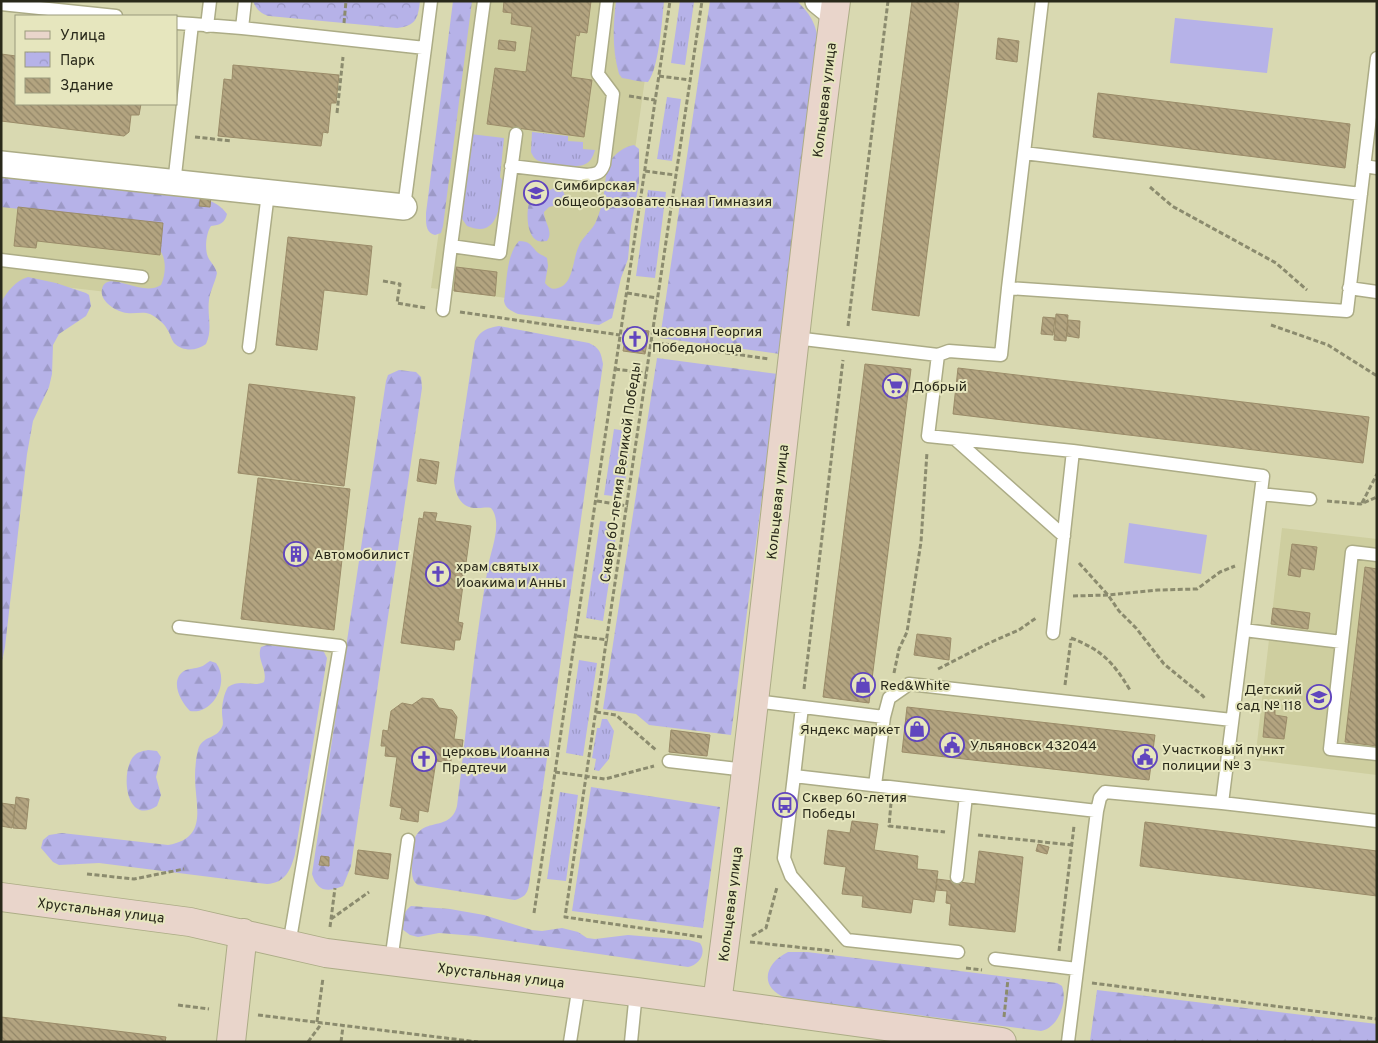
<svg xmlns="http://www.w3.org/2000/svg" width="1378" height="1043" font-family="Overpass,sans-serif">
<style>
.built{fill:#cece9f}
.grass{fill:url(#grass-tufts)}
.forest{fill:url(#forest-firs)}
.park{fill:url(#park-crowns)}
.garden{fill:#b6b2e8}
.building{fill:url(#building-back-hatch);stroke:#9b8c69}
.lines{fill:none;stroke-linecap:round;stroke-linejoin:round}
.lane-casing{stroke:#acac86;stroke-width:15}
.street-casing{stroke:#acac86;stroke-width:28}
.secondary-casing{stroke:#acac86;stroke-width:30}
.path{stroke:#8b8b6e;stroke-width:3;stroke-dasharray:5 2.5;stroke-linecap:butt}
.lane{stroke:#fff;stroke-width:12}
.street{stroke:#fff;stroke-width:25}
.secondary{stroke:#e9d5cb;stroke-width:28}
.labels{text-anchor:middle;stroke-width:4;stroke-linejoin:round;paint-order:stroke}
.street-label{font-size:14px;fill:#29291a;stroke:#e6e6be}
.poi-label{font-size:14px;fill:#29291a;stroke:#e6e6be;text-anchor:start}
</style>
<defs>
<pattern id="grass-tufts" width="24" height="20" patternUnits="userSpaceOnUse" patternTransform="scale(1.25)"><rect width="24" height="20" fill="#b6b2e8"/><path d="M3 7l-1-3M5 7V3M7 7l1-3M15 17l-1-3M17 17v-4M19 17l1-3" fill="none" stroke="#9c99c6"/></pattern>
<pattern id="forest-firs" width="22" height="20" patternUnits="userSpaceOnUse" patternTransform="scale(1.25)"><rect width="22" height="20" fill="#b6b2e8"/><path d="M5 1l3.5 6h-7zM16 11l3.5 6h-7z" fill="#9c99c6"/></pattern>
<pattern id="park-crowns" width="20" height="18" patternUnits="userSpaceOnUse" patternTransform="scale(1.25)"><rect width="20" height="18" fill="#b6b2e8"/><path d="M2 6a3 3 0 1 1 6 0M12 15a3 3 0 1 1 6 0" fill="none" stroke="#9c99c6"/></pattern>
<pattern id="building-back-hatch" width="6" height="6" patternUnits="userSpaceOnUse" patternTransform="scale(1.25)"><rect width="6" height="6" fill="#b3a480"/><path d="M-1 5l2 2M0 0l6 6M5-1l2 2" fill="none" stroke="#928668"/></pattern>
</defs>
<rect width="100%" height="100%" fill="#d9d9b1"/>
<path class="built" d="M471 1H656L612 312 431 288Z
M1 185 194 207 184 301 21 282 1 459Z
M1282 528 1377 539V775L1255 760Z"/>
<path class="grass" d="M680 1 694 2 685 65 671 63Z
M667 97 681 99 672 161 657 159Z
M532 132 568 136V141L583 142V149L595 150C593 157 590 163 583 165 575 168 546 164 539 161 534 159 533 156 531 152Z
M470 134 504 138 500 177 503 181C500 202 500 240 467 226L460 216Z
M648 190 666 192 655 278 636 276Z
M614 429 632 432 623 497 604 495Z
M600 521 618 523 603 621 586 618Z
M579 660 597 663 583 756 566 753Z
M602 719H607L614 731 609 759 599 771 594 770 596 759 592 758 597 728H600Z
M560 792 578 795 566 881 547 879Z"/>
<path class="forest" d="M453 1H472L443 226 441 233 435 235C425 233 426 222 426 213Z
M616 1H664C662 20 659 68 648 82 639 82 630 79 622 78L619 74C612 49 613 27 616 1Z
M710 1H797C812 16 816 24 819 45L780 354 660 338Z
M634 145 639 149V183L631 226 628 259 621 278 612 318 599 325 518 314C511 311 505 308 504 301 507 282 506 255 519 241 529 241 531 245 536 251 539 254 544 256 547 258L548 266 545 283C549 288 553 290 558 288 573 285 573 259 578 248 582 236 593 231 597 219 600 212 603 201 604 193 606 183 605 172 609 163 614 154 625 146 634 145Z
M1 173 188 196C204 199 217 200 227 214 225 223 220 225 211 226 206 233 204 251 209 259 212 264 215 266 217 273 215 283 210 291 209 300 207 316 213 329 206 344 197 351 183 352 174 343 171 339 170 333 167 329 164 323 156 317 150 314 143 311 135 314 127 313 116 312 99 301 102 289 107 268 141 298 161 285 166 274 167 257 158 248L39 211 1 207Z
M554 188H559L563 191 565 196 561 204 549 207 544 212C544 223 554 231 547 241 544 241 541 242 538 241 525 236 525 204 533 195L543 194Z
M28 277 56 283 86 293 89 295 91 306 86 316 59 334 53 345 52 374 49 387 33 421 27 454 5 647 1 666V302C8 291 15 281 28 277Z
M499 326 589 343C600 348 601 353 603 364L529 885C527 895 524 897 515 900L418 885C411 880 412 873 412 864 412 858 412 851 413 844 420 814 450 834 457 806 467 726 474 646 488 567 491 549 503 523 491 508 487 507 483 508 478 508 461 509 455 495 454 480L475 341C481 330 487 328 499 326Z
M657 358 778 374 731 735 649 725 636 714 603 709Z
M399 370 416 372 421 377 422 388 351 866 343 886C327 893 317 891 312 874L386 381 388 375Z
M267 645 322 648 327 658 295 854C291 870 285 883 267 884L99 863 59 865 53 862 41 848 43 840 49 835 62 833 168 845C209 838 195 806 195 777 195 768 196 758 198 750 202 735 216 740 222 727 224 723 222 718 222 712 222 703 224 694 228 687 242 678 253 688 264 682 268 669 256 660 261 647Z
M210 661 216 663C230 681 214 715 190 711 181 702 169 681 184 671 189 668 195 669 200 667 204 666 206 663 210 661Z
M148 750 157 751 161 757 156 777 161 795 157 806C125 827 120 770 134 756 137 752 143 751 148 750Z
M591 787 720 807 703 928 572 911Z
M411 906 450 909 484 915 532 930 542 931 562 928 578 932 587 938 595 939 628 935 689 940 700 943C707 953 699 965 688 967L475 936 439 933 418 937 410 935 402 929C401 920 404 911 411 906Z
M788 952H807L1057 983 1062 986C1068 1002 1058 1028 1041 1031L786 998C758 987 765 963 788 952Z
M1097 990 1377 1024V1042L1090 1041Z"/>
<path class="park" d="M253 1H420C418 18 416 26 397 28L269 16C261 14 256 9 253 1Z"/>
<path class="garden" d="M1175 18 1273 28 1267 73 1170 63Z
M1129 523 1207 535 1201 574 1124 563Z"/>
<path class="building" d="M504 1H591L587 33 580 32 579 36 576 35 571 77 592 80 584 137 487 124 495 68 526 72 532 27 511 24 512 13 503 12Z
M912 1H959L919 316 872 310Z
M998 38 1019 41 1017 62 996 59Z
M499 40 516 42 515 51 498 49Z
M1 54 16 56V104H141L139 115H131L129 132 124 136 1 121Z
M233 65 339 75 336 103H331L328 133 323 132 321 146 218 136 224 79 232 80Z
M1098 93 1350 124 1345 168 1093 137Z
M201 195 211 196 210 207 199 206Z
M18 207 163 223 160 255 37 241 36 248 14 246Z
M288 237 372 246 367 295 324 290 317 350 276 345Z
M456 267 497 272 495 296 454 291Z
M1056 314 1068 315 1066 341 1054 340Z
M1043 317 1055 318 1053 335 1041 334Z
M1068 320 1080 321 1079 338 1067 336Z
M627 328 649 331 645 354 623 351Z
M865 364 911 369 869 703 823 697Z
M958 368 1369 417 1363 463 953 414Z
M249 384 355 397 344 486 238 473Z
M420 459 439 462 436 484 417 481Z
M258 478 350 489 334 630 241 619Z
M424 512 437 513 435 521 471 526 458 622 463 623 460 640H455L454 650 401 643 419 518 423 519Z
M1292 544 1317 547 1314 570 1301 568 1300 577 1288 575Z
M1365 567 1377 569V746L1345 742Z
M1273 608 1310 613 1308 629 1271 624Z
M917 634 951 638 949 660 914 655Z
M422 698 433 699 439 708 452 710 457 717 454 739 463 740 461 756 451 755V763L436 761 428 812 419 810 418 822 400 819 402 808 390 806 397 757 385 756 386 746H381L383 730 388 731 391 711 402 703 412 705Z
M1266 705 1275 706V715L1287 717 1284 739 1263 737Z
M907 707 1155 735 1149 780 902 752Z
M671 730 710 735 707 756 669 752Z
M16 797 29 799 26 829 13 828Z
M1 803 15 805 12 828 1 826Z
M852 821 878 824 874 850 918 856 917 869 938 871 934 902 913 899 911 913 862 907 863 896 842 894 846 867 824 864 828 830 850 833Z
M1145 822 1377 851V896L1140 866Z
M1038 844 1049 847 1047 854 1036 851Z
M358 850 391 854 388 879 355 874Z
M979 851 1023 857 1015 932 949 925 951 904 946 903 947 891 936 890 937 879 975 884Z
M321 856 329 857V866L319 865Z
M1 1017 166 1037 165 1042H1Z"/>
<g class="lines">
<defs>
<path id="lane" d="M1 4 116 16
M176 23 192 24
M207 26 210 1
M242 28 425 48 404 207
M425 48 431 1
M1024 153 1361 194
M511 166 587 175C597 174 601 173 604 164L613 94 598 74 607 1
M1364 166 1377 168
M174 184 192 24 242 28 245 1
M451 246 484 1
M1 260 142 277
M1008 288 1042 1
M1349 288 1377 292
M443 310 451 246 500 253 516 134
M795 338 938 355 949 351 1001 355 1008 288 1347 311 1377 58
M249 347 268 193
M938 355 928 436 1073 451 1263 476 1222 803
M955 439 1064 536
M1261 494 1310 499
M1377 555 1352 552 1330 749 1377 754
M179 627 340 646 289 945
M1244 630 1342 642
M1053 633 1073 451
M755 701 884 717
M802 707 794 776 1097 811 1068 1042
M669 761 746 770
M794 776 784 858 791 876 847 940 958 952
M875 785 884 717 889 698 909 684 1232 720
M1097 811 1100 798 1105 792 1222 803 1377 821
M957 877 966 796
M995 959 1077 969
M391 961 408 840
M570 1042 579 985
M631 1042 636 992"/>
<path id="street" d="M818 1 834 14
M1 164 404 207"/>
<path id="secondary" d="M1 897 190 922 326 953 636 992 1002 1042
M717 1003C762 670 791 334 836 1
M231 1042 243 933"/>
</defs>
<use href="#lane" class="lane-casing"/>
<use href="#street" class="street-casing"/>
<use href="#secondary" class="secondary-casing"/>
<path class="path" d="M344 23 346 1
M659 76 690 80
M629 96 655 100
M337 113 343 57
M195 137 232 141
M645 171 675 175
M1150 187 1172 206 1276 263 1307 290
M383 281 400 284 397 303 426 308
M627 293 657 298
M460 312 620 335
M1271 325 1328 345 1377 376
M848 326 888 1
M651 342 769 359
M615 369 646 373
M597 501 628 506
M1327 501 1361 504 1377 497
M1362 503 1377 474
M1079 563 1108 595 1119 611 1136 628 1164 664 1203 696 1205 699
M1073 596 1108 595 1158 590 1197 589 1220 572 1235 566
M577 636 608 640
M1071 638C1102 650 1113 662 1130 690
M938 669 987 644 1019 630 1036 618
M894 673 899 649 907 632 921 542 927 452
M1065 685 1071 639
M804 689 843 360
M596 712 616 715 657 751
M555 772 605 779 654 766
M891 803 889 826 945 832
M978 835 1072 845
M87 874 134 879 184 869
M534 913 670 1
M331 919 369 892
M330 927 335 888
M752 936 766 928 777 887
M702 937 565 917 702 1
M750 942 833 951
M1059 951 1074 826
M966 968 982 970
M1092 983 1377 1019
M178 1005 209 1009
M258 1015 478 1042
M1004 1017 1008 979
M317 1022 323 978
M308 1042 322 1023
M341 1042 343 1026"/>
<use href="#lane" class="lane"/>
<use href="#street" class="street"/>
<use href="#secondary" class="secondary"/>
</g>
<defs>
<symbol id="school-ring" viewBox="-11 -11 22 22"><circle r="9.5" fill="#e6e6be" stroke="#6045be" stroke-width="1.5"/><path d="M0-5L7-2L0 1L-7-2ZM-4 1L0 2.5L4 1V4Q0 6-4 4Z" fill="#6045be"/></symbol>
<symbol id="church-ring" viewBox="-11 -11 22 22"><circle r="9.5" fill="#e6e6be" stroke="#6045be" stroke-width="1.5"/><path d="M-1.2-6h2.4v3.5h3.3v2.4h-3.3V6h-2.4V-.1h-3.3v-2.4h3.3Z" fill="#6045be"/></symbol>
<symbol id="supermarket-ring" viewBox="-11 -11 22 22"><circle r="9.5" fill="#e6e6be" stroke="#6045be" stroke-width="1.5"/><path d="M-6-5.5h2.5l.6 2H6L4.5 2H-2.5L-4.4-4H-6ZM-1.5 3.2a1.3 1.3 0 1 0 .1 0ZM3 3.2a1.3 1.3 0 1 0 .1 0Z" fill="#6045be"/></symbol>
<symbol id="building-ring" viewBox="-11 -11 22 22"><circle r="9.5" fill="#e6e6be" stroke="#6045be" stroke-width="1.5"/><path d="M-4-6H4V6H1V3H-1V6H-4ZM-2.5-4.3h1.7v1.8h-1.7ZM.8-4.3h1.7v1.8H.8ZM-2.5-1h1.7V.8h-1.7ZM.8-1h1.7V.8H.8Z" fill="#6045be"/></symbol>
<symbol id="shop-ring" viewBox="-11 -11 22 22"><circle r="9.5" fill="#e6e6be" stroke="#6045be" stroke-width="1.5"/><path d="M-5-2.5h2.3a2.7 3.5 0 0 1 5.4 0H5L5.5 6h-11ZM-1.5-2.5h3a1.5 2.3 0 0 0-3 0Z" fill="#6045be"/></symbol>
<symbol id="civic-ring" viewBox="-11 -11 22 22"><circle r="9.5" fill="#e6e6be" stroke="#6045be" stroke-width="1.5"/><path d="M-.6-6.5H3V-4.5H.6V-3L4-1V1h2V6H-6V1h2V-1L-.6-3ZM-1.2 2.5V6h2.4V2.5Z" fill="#6045be"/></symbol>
<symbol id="bus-ring" viewBox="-11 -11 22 22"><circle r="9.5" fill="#e6e6be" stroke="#6045be" stroke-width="1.5"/><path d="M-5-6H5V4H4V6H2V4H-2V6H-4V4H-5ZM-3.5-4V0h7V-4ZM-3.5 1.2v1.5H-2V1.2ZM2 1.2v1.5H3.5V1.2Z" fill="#6045be"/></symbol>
</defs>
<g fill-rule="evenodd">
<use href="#school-ring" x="522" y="179" width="28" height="28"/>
<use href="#church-ring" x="621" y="325" width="28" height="28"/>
<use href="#supermarket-ring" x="881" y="372" width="28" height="28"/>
<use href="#building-ring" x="282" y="540" width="28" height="28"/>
<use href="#church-ring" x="424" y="560" width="28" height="28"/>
<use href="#shop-ring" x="849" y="671" width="28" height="28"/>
<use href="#school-ring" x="1305" y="683" width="28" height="28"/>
<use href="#shop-ring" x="903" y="715" width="28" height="28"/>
<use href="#civic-ring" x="938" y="731" width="28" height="28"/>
<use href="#civic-ring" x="1131" y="743" width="28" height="28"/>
<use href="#church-ring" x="410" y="745" width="28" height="28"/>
<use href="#bus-ring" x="771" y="791" width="28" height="28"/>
</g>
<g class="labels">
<g class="street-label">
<text transform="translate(824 100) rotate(-83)" y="5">Кольцевая улица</text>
<text transform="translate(620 472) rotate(-82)" y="5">Сквер 60-летия Великой Победы</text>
<text transform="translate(777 502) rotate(-84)" y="5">Кольцевая улица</text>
<text transform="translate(730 904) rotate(-83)" y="5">Кольцевая улица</text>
<text transform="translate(101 910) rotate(7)" y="5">Хрустальная улица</text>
<text transform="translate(501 975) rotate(7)" y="5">Хрустальная улица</text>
</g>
<g class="poi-label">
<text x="554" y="190">Симбирская<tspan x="554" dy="16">общеобразовательная Гимназия</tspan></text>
<text x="652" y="336">часовня Георгия<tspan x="652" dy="16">Победоносца</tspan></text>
<text x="912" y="391">Добрый</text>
<text x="314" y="559">Автомобилист</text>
<text x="456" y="571">храм святых<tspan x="456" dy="16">Иоакима и Анны</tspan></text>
<text x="880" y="690">Red&amp;White</text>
<text x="1302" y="694" text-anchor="end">Детский<tspan x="1302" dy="16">сад № 118</tspan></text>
<text x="900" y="734" text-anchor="end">Яндекс маркет</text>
<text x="970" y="750">Ульяновск 432044</text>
<text x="1162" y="754">Участковый пункт<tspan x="1162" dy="16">полиции № 3</tspan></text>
<text x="442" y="756">церковь Иоанна<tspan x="442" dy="16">Предтечи</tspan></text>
<text x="802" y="802">Сквер 60-летия<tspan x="802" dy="16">Победы</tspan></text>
</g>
</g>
<rect width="1378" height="1043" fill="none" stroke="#29291a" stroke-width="5"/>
<rect x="15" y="15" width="162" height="90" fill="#e6e6be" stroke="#9a9a7c"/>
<rect x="25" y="31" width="25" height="8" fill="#e9d5cb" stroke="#9a9a7c"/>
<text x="60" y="40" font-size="15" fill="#29291a">Улица</text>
<rect x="25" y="52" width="25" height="15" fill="url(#park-crowns)" stroke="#9a9a7c"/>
<text x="60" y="65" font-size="15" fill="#29291a">Парк</text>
<rect x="25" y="78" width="25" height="15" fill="url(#building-back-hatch)" stroke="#9a9a7c"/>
<text x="60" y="90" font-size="15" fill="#29291a">Здание</text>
</svg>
